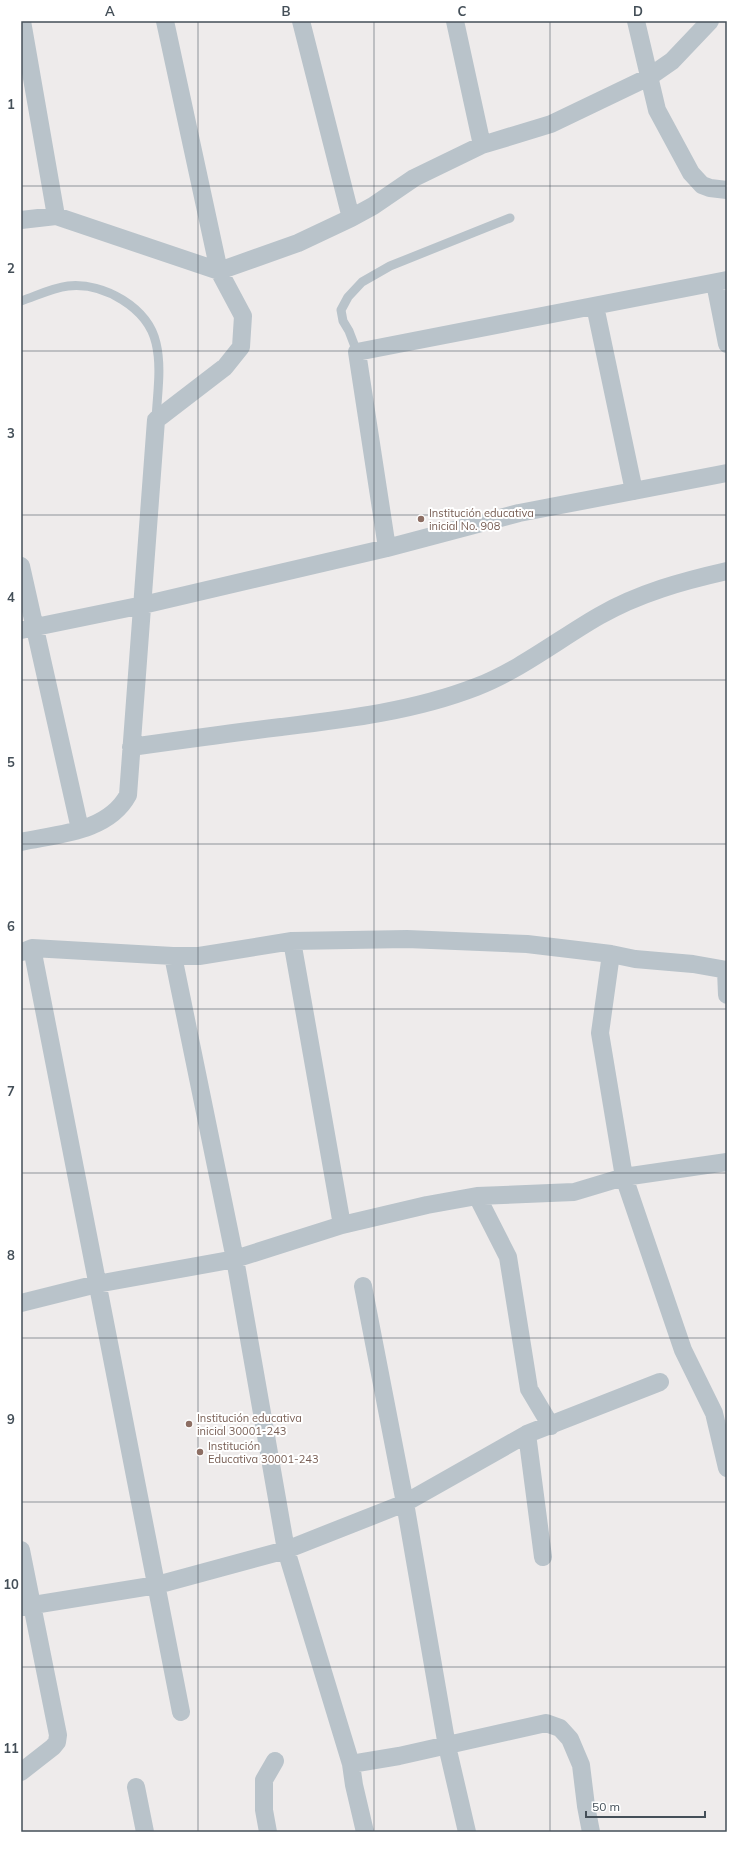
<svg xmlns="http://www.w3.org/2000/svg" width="748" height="1853" font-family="Mulish,sans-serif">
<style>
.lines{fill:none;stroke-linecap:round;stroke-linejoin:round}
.lane{stroke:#b9c3ca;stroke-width:9}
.street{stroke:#b9c3ca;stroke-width:18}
.grid{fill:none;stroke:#444f58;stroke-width:1;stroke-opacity:0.55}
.education-dot{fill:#8d6e63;stroke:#fff;stroke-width:1.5}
.labels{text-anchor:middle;stroke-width:4;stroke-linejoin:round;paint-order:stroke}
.education-label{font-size:11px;fill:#785e54;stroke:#fff;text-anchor:start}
.neatline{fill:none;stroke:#444f58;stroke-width:1.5}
.grid-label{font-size:13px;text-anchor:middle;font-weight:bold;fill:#444f58}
</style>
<rect width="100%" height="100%" fill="#eeebeb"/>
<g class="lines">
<path class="lane" d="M21 301C36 296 52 288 68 286 104 282 148 308 156 343 162 368 157 395 156 420
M357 352 349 331 343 321 341 310 348 297 362 282 390 266 510 218"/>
<path class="street" d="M22 21 56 216
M301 21 351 218
M455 21 482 145
M636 21 657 110 691 173 702 185 710 188 727 190
M21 220 56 216 219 271 298 243 351 218 373 206 414 178 482 145 551 124 649 77 672 61 710 21
M715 283 727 344
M595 306 634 491
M387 548 357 352 727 280
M21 566 80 829
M21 630 143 605 387 548 519 513 727 473
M131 747C181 740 231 733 281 727 347 719 414 711 476 687 520 670 559 639 599 616 639 593 683 581 727 571
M21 842C58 834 108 832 128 795L156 420 225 367 241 347 243 316 219 271 165 21
M292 941 342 1225
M32 948 181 1712
M22 952 32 948 173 956H199L292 941 407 939 527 944 611 954 635 959 693 964 727 970
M611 954 600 1033 624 1177 683 1350 714 1413 727 1468
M173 956 235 1259 286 1550 351 1764 354 1785 365 1832
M726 970 727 995
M477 1196 508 1257 529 1389 551 1426
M363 1286 405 1503 447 1746 467 1832
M21 1303 97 1284 235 1259 342 1225 427 1205 477 1196 574 1192 624 1177 727 1162
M527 1434 543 1557
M21 1550 58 1735 57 1742 53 1747 21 1772
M21 1607 157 1585 286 1550 405 1503 527 1434 660 1382
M351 1764 399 1756 546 1723 560 1728 570 1739 581 1765 586 1806 591 1832
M136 1787 145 1832
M268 1832 264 1810V1780L275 1761"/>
</g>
<path class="grid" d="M198 21V1832M374 21V1832M550 21V1832M21 186H727M21 351H727M21 515H727M21 680H727M21 844H727M21 1009H727M21 1173H727M21 1338H727M21 1502H727M21 1667H727"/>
<g class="education-dot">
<circle cx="421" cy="519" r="4"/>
<circle cx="189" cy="1424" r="4"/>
<circle cx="200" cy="1452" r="4"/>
</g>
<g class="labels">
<g class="education-label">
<text x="429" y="517">Institución educativa<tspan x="429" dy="13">inicial No. 908</tspan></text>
<text x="197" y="1422">Institución educativa<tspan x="197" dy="13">inicial 30001-243</tspan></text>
<text x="208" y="1450">Institución<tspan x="208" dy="13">Educativa 30001-243</tspan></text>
</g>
</g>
<rect width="748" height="1853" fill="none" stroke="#ffffff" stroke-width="44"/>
<path d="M586 1811v6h119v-6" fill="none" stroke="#444f58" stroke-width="2"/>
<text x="592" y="1811" font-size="12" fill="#444f58" stroke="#ffffff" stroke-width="3" paint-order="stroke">50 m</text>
<rect x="22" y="22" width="704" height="1809" class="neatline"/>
<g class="grid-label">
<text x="110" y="16">A</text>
<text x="286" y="16">B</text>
<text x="462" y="16">C</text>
<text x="638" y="16">D</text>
<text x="11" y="109">1</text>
<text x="11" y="273">2</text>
<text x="11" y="438">3</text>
<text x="11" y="602">4</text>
<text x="11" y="767">5</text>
<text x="11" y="931">6</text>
<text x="11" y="1096">7</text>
<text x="11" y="1260">8</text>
<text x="11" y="1424">9</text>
<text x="11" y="1589">10</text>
<text x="11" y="1753">11</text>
</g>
</svg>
